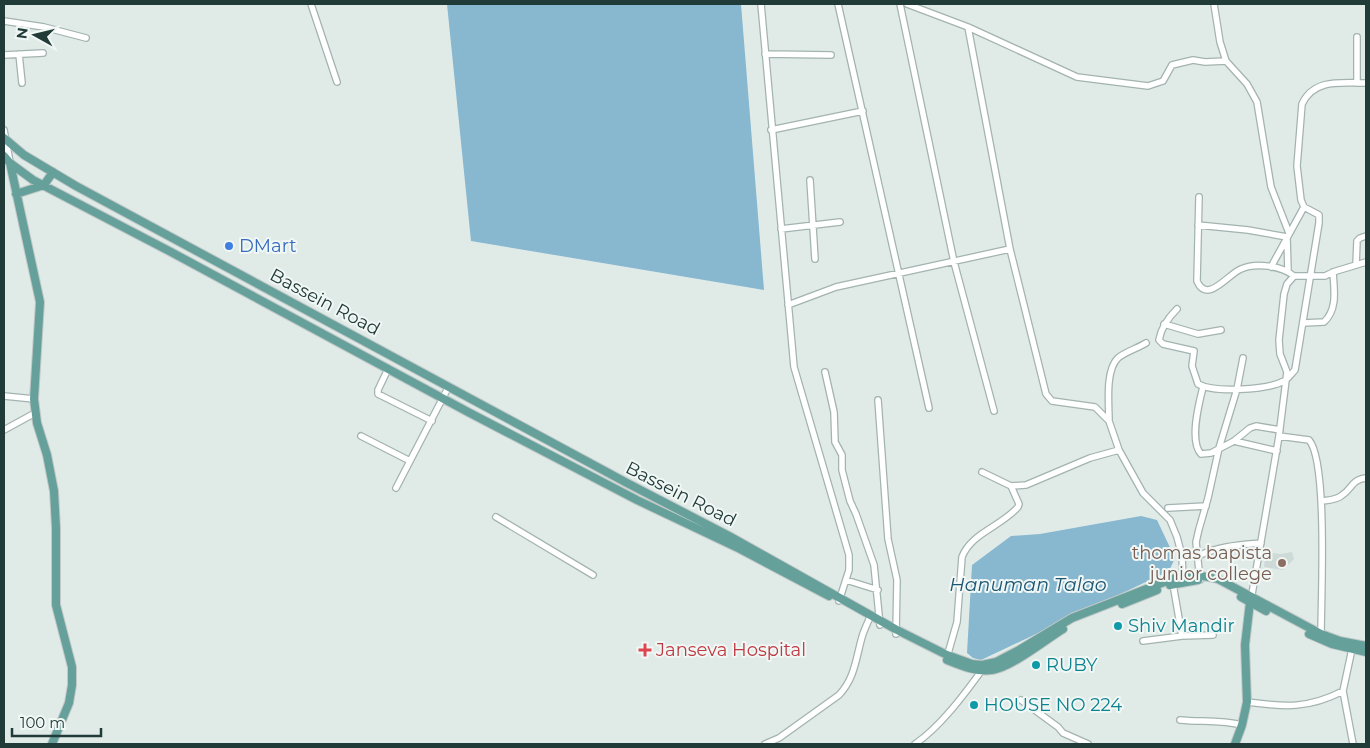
<svg xmlns="http://www.w3.org/2000/svg" width="1370" height="748" font-family="Montserrat,sans-serif">
<style>
.built{fill:#cedad7}
.water{fill:#88b7d0}
.lines{fill:none;stroke-linecap:round;stroke-linejoin:round}
.minor-casing{stroke:#a3b3b0;stroke-width:8}
.major-casing{stroke:#c1c8c7;stroke-width:10}
.minor{stroke:#fff;stroke-width:5.5}
.major{stroke:#65a09b;stroke-width:8}
.shop-dot{fill:#3f7fe0;stroke:#f0f7f5;stroke-width:2}
.education-dot{fill:#8d6e63;stroke:#f0f7f5;stroke-width:2}
.culture-dot{fill:#0f9aa8;stroke:#f0f7f5;stroke-width:2}
.health-dot{fill:#e0444e;stroke:#f0f7f5;stroke-width:2}
.labels{text-anchor:middle;stroke-width:4;stroke-linejoin:round;paint-order:stroke}
.shop-label{font-size:18px;fill:#366cbe;stroke:#f0f7f5;text-anchor:start}
.street-label{font-size:18px;fill:#213b38;stroke:#f0f7f5}
.education-label{font-size:18px;fill:#785e54;stroke:#f0f7f5;text-anchor:end}
.culture-label{font-size:18px;fill:#0d838f;stroke:#f0f7f5;text-anchor:start}
.health-label{font-size:18px;fill:#be3a42;stroke:#f0f7f5;text-anchor:start}
.water-label{font-size:19px;font-style:italic;fill:#1c5675;stroke:#f0f7f5}
</style>
<rect width="100%" height="100%" fill="#e0ebe8"/>
<path class="built" d="M1266 552 1280 554 1292 552 1294 559 1283 570 1264 567Z"/>
<path class="water" d="M447 4H741L764 290 471 241Z
M1141 516 1157 520 1175 558 1169 571 981 660 973 658 967 653 972 565 1011 536 1040 534Z"/>
<g class="lines">
<defs>
<path id="minor" d="M311 4 337 82
M761 4 794 367 849 555V570L839 601
M838 4 929 408
M900 4 954 262 994 411
M1214 4 1220 42 1226 61 1247 84 1257 102 1271 187 1289 233
M4 21 44 27 86 38
M968 27 1077 77 1148 86 1163 81 1172 65 1193 60 1205 62 1226 61
M19 54 22 83
M765 54 831 55
M4 55 43 53
M1357 83V37
M4 130 10 162
M771 130 863 111
M810 180 815 259
M1199 197 1197 281C1207 305 1228 274 1241 269 1256 262 1282 266 1294 276
M1198 225 1248 230 1287 237 1288 271
M781 229 840 222
M1010 249 1046 394 1052 401 1095 407 1109 421 1119 450 1143 493 1170 520 1177 537 1182 556 1183 578
M1356 265 1357 241 1360 238 1366 236
M1271 267 1304 207
M788 305 836 287 1010 249 968 27 907 4
M1177 309C1168 318 1161 327 1159 340L1163 344 1194 351 1192 366 1198 384C1214 393 1267 390 1284 381 1288 379 1291 374 1295 370L1319 223V215L1304 207 1301 200 1297 166 1302 104C1314 78 1342 83 1366 83
M1303 323 1324 322C1338 309 1334 289 1333 272
M1164 324 1198 334 1221 330
M388 369 378 390V394L432 421
M825 372 834 412 835 442 842 455V470L850 501 856 514 874 565 880 625
M1203 387C1199 403 1189 441 1201 454L1211 453 1234 441 1250 428 1256 426 1280 430
M4 396 34 399
M878 400 888 539 897 580 896 634
M1109 421C1109 405 1105 370 1118 358 1125 352 1138 348 1146 343
M4 430 35 413
M361 436 410 461
M1279 436 1309 440C1328 461 1321 601 1321 635
M1234 441 1277 451
M982 472 1011 486 1026 485 1090 458 1119 450
M396 488 449 386
M1322 501C1328 500 1336 500 1341 496 1353 489 1350 480 1366 478
M1168 508 1206 506
M496 517 593 575
M1198 556C1219 546 1239 545 1261 543
M846 580 878 590
M1200 580 1196 542 1199 529 1208 498 1219 448 1237 389 1243 358
M1173 584 1182 636
M1251 600 1279 436 1287 372 1280 354 1279 340 1284 294 1287 284 1294 276H1325L1333 272 1366 262
M1143 641 1182 636 1213 635
M947 657 957 622 962 557C971 533 1002 526 1018 507L1019 504 1011 486
M1343 691 1353 744
M1021 700 1058 727 1063 733 1088 744
M1247 702C1285 707 1308 709 1343 691L1352 649
M1180 720C1201 722 1221 720 1242 725
M765 744 779 738 839 695C855 678 856 658 862 637 864 630 868 622 871 615
M915 744C940 727 964 695 982 670V667"/>
<path id="major" d="M4 138 24 155 76 186 627 483 731 537 897 630 947 655 972 664 982 665 996 662 1019 650 1072 618 1172 579C1188 574 1201 575 1218 579L1321 634 1340 641 1366 646
M4 156 10 163 33 180 171 252 468 412 637 500 740 549 829 596
M10 163 40 302 34 399 37 423 47 455 54 491 56 528V605L72 667V685L69 703 52 744
M16 194 44 185 53 172
M1170 585 1198 580
M1241 597 1266 611
M1122 604 1157 590
M1309 634 1332 644 1366 652
M947 660C962 666 976 672 992 670 1012 667 1045 640 1063 629
M1235 744 1242 725 1247 702 1245 645 1250 602"/>
</defs>
<use href="#minor" class="minor-casing"/>
<use href="#major" class="major-casing"/>
<use href="#minor" class="minor"/>
<use href="#major" class="major"/>
</g>
<circle class="shop-dot" cx="229" cy="246" r="5"/>
<circle class="education-dot" cx="1282" cy="563" r="5"/>
<g class="culture-dot">
<circle cx="1118" cy="626" r="5"/>
<circle cx="1036" cy="665" r="5"/>
<circle cx="974" cy="705" r="5"/>
</g>
<path class="health-dot" d="M642.5 642.5h5v5h5v5h-5v5h-5v-5h-5v-5h5z"/>
<g class="labels">
<g class="shop-label">
<text x="239" y="252">DMart</text>
</g>
<g class="street-label">
<text transform="translate(325 302) rotate(28)" y="6">Bassein Road</text>
<text transform="translate(681 494) rotate(27)" y="6">Bassein Road</text>
</g>
<g class="education-label">
<text x="1272" y="559">thomas bapista<tspan x="1272" dy="21">junior college</tspan></text>
</g>
<g class="culture-label">
<text x="1128" y="632">Shiv Mandir</text>
<text x="1046" y="671">RUBY</text>
<text x="984" y="711">HOUSE NO 224</text>
</g>
<g class="health-label">
<text x="656" y="656">Janseva Hospital</text>
</g>
<g class="water-label">
<text x="1028" y="591">Hanuman Talao</text>
</g>
</g>
<rect width="1370" height="748" fill="none" stroke="#213b38" stroke-width="10"/>
<g transform="translate(35 35) rotate(278)" stroke="#f0f7f5" stroke-width="4" paint-order="stroke">
<path d="M0-4L9 19L0 12L-9 19Z" fill="#213b38"/>
<text y="-8" font-size="14" font-weight="bold" text-anchor="middle" fill="#213b38">N</text>
</g>
<path d="M12 728v8h89v-8" fill="none" stroke="#213b38" stroke-width="2.5"/>
<text x="20" y="728" font-size="15" fill="#213b38" stroke="#f0f7f5" stroke-width="4" paint-order="stroke">100 m</text>
</svg>
